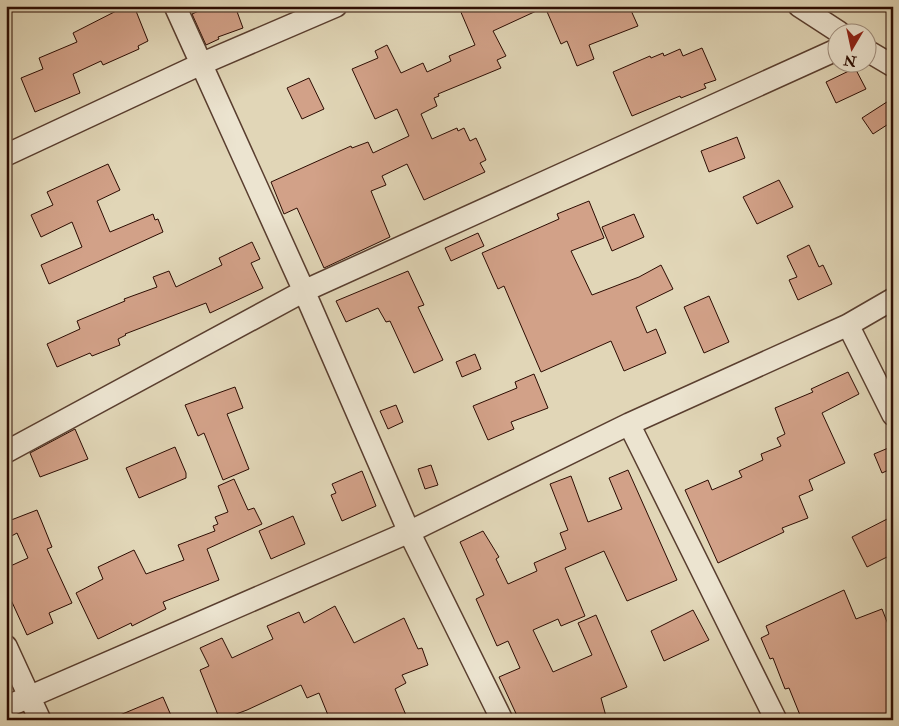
<svg xmlns="http://www.w3.org/2000/svg" width="899" height="726" font-family="'IM FELL Double Pica',serif">
<style>
.building{fill:#d2a188;stroke:#2c0c02}
.lines{fill:none;stroke-linecap:round;stroke-linejoin:round}
.minor-casing{stroke:#593e2f;stroke-width:24}
.minor{stroke:#ece4d0;stroke-width:21}
</style>
<rect width="100%" height="100%" fill="#e1d6b7"/>
<filter id="stains"><feTurbulence type="fractalNoise" baseFrequency=".004" numOctaves="4"/><feColorMatrix values="0 0 0 0 .2 0 0 0 0 .09 0 0 0 0 .02 0 0 0 .5 -.17"/></filter>
<radialGradient id="worn" r=".72"><stop offset=".6" stop-color="#630" stop-opacity="0"/><stop offset="1" stop-color="#630" stop-opacity=".3"/></radialGradient>
<path class="building" d="M126 6H134L148 41 138 46 139 49 103 65 101 61 73 74 80 93 35 112 21 78 43 69 39 58 77 42 73 33Z
M210 6H235L243 28 218 37 219 39 206 45 192 14Z
M469 6H629L638 26 589 45 594 59 577 66 567 41 561 44 545 7 493 31 506 56 497 60 501 68 438 94 439 96 434 98 437 106 421 114 432 139 457 128 458 131 464 128 470 141 476 138 486 160 480 163 485 172 424 200 407 164 382 176 386 185 371 191 390 237 324 268 297 208 284 214 271 182 351 146 352 148 368 142 373 153 409 136 397 109 375 119 352 69 378 58 375 51 387 45 401 73 423 63 427 72 451 61 449 56 475 45 460 10Z
M702 48 716 80 704 84 706 88 681 98 680 96 632 116 613 72 650 56 651 58 663 53 664 56 680 49 683 56Z
M855 68 866 89 836 103 826 82Z
M309 78 324 109 302 119 287 88Z
M893 98V121L873 134 862 118Z
M737 137 745 158 709 172 701 151Z
M108 164 120 190 97 201 110 232 153 214 155 220 158 219 163 232 49 284 41 265 82 247 72 222 41 237 31 215 53 205 47 192Z
M779 180 793 207 757 224 743 197Z
M589 201 604 238 571 251 592 295 639 277 661 265 673 289 636 307 647 333 656 329 666 353 624 371 611 341 541 372 504 286 498 289 482 253 559 219 557 214Z
M634 214 644 237 612 251 602 227Z
M478 233 484 246 451 261 445 248Z
M252 242 260 259 251 263 263 288 210 313 206 303 125 334 126 335 118 339 120 345 92 356 90 353 57 367 47 344 80 329 77 321 125 301 124 299 157 287 153 277 169 271 176 287 222 265 219 258Z
M809 245 819 267 823 265 832 284 798 300 789 280 797 277 787 256Z
M408 271 424 305 418 307 443 360 414 373 390 321 386 322 378 308 346 322 336 301Z
M709 296 729 342 704 353 684 307Z
M475 354 481 369 462 377 456 362Z
M848 372 859 394 822 413 845 463 809 480 813 490 799 496 808 518 782 528 784 532 718 563 685 490 708 480 712 490 742 477 739 471 763 460 761 454 781 446 777 438 785 434 775 408 813 392 811 389Z
M534 374 548 408 511 422 514 429 488 440 473 406 517 388 515 382Z
M235 387 243 408 227 414 249 469 223 480 204 433 198 436 185 405Z
M396 405 403 422 388 429 380 411Z
M75 429 88 459 40 477 30 453Z
M893 446V468L882 473 874 454Z
M175 447 186 473V478L139 498 126 468Z
M431 465 438 485 425 489 418 469Z
M628 470 677 580 627 601 604 551 565 568 585 616 561 626 558 619 533 630 553 672 592 655 578 623 596 615 627 687 601 698 607 720H519L499 677 520 668 508 641 497 646 476 599 484 595 460 542 483 531 499 557 496 559 508 584 537 571 534 563 566 549 560 533 568 530 550 484 571 476 588 522 622 509 609 478Z
M362 471 376 506 342 521 331 495 336 493 332 484Z
M234 479 248 510 254 508 262 524 207 549 219 580 163 602 166 609 132 626 131 623 98 639 76 593 103 579 98 567 134 550 146 574 184 560 178 545 215 531 213 526 218 524 215 517 228 512 218 486Z
M37 510 52 547 47 549 72 603 49 613 53 623 27 635 6 589V568L28 558 17 533 6 539V522Z
M293 516 305 544 271 559 259 531Z
M893 516V554L867 567 852 537Z
M844 590 856 619 882 609 893 637V720H802L789 688 785 689 773 658 770 659 761 638 769 634 766 626Z
M335 606 354 643 404 618 418 649 422 648 428 665 402 675 406 683 395 689 408 720H330L319 693 307 698 301 685 247 710 220 720 200 670 209 666 200 648 222 638 232 658 273 639 267 626 299 612 304 623Z
M693 610 709 640 664 661 651 631Z
M163 697 173 720H108Z"/>
<g class="lines">
<defs>
<path id="minor" d="M175 6 304 291 409 532 502 720
M799 6 839 32
M866 50 893 66
M6 155 201 64 336 6
M848 325 893 415
M629 424 776 720
M6 452 304 291 836 50
M6 646 40 720
M6 707 409 532 629 424 848 325 893 299"/>
</defs>
<use href="#minor" class="minor-casing"/>
<use href="#minor" class="minor"/>
</g>
<rect width="899" height="726" fill="none" stroke="#e1d6b7" stroke-width="25"/>
<rect x="8" y="8" width="884" height="711" fill="none" stroke="#2c0c02" stroke-width="2.5"/>
<rect x="12" y="12" width="874" height="701" fill="none" stroke="#2c0c02"/>
<g transform="translate(852 48) rotate(189)"><circle r="24" fill="#ece4d0" stroke="#9f8e7e"/>
<path d="M0-4L9 19L0 12L-9 19Z" fill="#8f2418"/>
<text y="-8" font-size="14" font-weight="bold" text-anchor="middle" fill="#2c0c02">N</text>
</g>
<rect width="100%" height="100%" filter="url(#stains)"/>
<rect width="100%" height="100%" fill="url(#worn)"/>
</svg>
